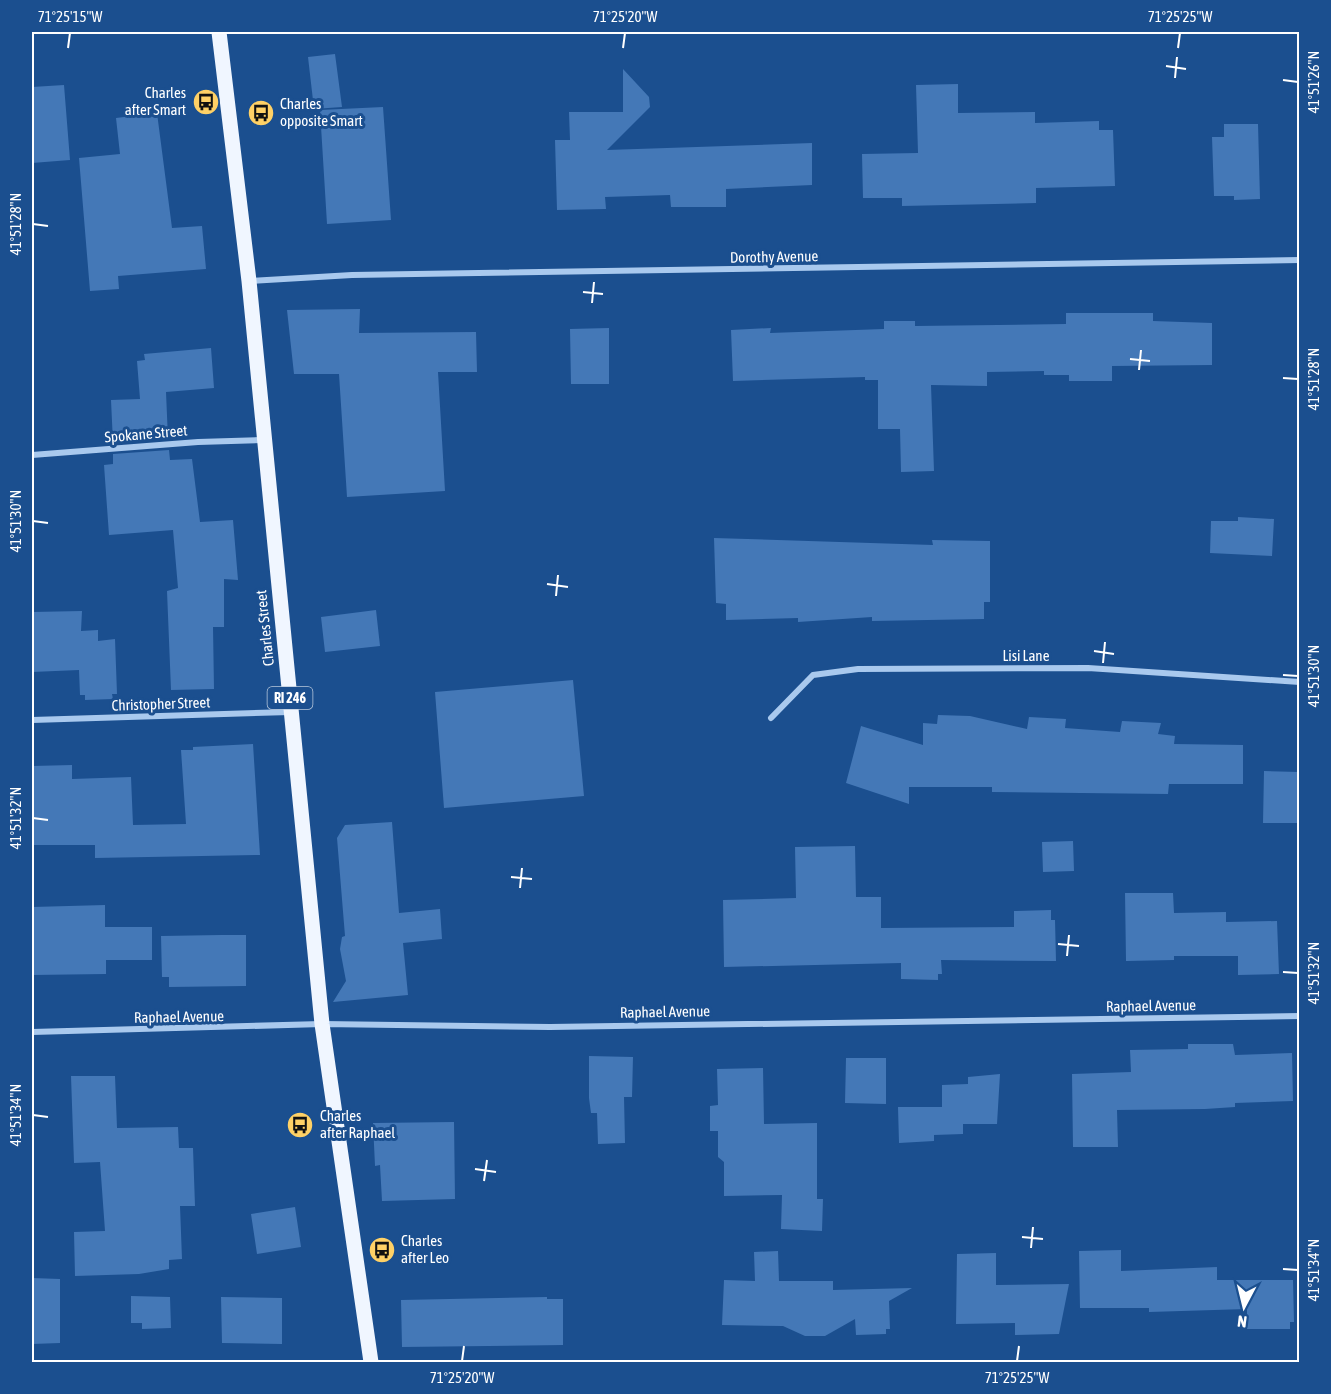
<svg xmlns="http://www.w3.org/2000/svg" width="1331" height="1394" font-family="'Asap Condensed',sans-serif">
<style>
.building{fill:#4478b7}
.lines{fill:none;stroke-linecap:round;stroke-linejoin:round}
.minor{stroke:#a9c9ee;stroke-width:6}
.primary{stroke:#f0f6ff;stroke-width:15}
.ticks{fill:none;stroke:#fff;stroke-width:2}
.labels{text-anchor:middle;stroke-width:6;stroke-linejoin:round;paint-order:stroke}
.shield{fill:#1b4f8f;stroke:#bbcadd;stroke-width:1.5}
.shield-label{font-size:14px;font-weight:bold;fill:#fff}
.poi-label{font-size:15px;fill:#fff;stroke:#1b4f8f;text-anchor:start}
.street-label{font-size:15px;fill:#fff;stroke:#1b4f8f}
.neatline{fill:none;stroke:#fff;stroke-width:2}
.ticks-label{font-size:15px;text-anchor:middle;fill:#fff}
</style>
<rect width="100%" height="100%" fill="#1b4f8f"/>
<path class="building" d="M335 54 342 107 314 109 308 57Z
M623 69 649 97 650 107 607 150 812 143V185L726 189V207H671L670 195 605 197 606 209 557 210 555 140H570L569 112H623Z
M958 84V113L1035 112V123L1099 121V130H1113L1115 186 1036 188V203L902 206V198H863L862 154 918 153 916 85Z
M64 85 70 160 32 163V87Z
M383 107 391 220 327 224 320 110Z
M157 113 172 228 202 226 206 269 118 276 119 289 90 291 79 158 120 154 116 118Z
M1224 124H1258L1260 199 1234 200V196H1214L1212 137H1224Z
M360 309 359 333 476 332 477 372H438L445 491 347 497 339 374H294L287 310Z
M1066 313H1153V321L1212 323V365L1112 366V381H1069V375H1044V371L987 372V386L931 385 934 471 901 472 900 429H878V380H865V377L733 381 731 330 771 328 770 333 884 329V321H915V326L1066 324Z
M609 328V384H571L570 329Z
M211 348 214 388 166 392 168 439 113 443 111 400 140 399 137 361 145 360 144 354Z
M169 450 170 460 192 459 200 522 233 520 238 580 224 579V627H213L214 689 171 690 167 591 178 588 173 530 109 535 104 465 113 464V454Z
M1238 517 1274 519 1272 556 1210 553 1211 521H1238Z
M714 538 933 545 932 540 990 541V602H984V619L872 621V617L798 622V618L726 620V604L716 603Z
M376 610 380 646 325 652 321 617Z
M82 611 81 631 98 630V641L115 639 117 694H112L113 699 85 700V695H80L79 670 32 672V612Z
M573 680 584 796 444 808 435 692Z
M938 715 970 716 1027 729 1029 717 1066 719 1065 728 1120 732 1122 721 1161 723 1158 734 1175 736 1174 744 1243 745V784H1169L1168 794 992 792V787H909V804L846 783 861 726 923 745V723L937 724Z
M253 744 260 855 95 858V845H32V766L72 765V779L131 777 133 825 186 824 181 750H193V747Z
M1264 771 1299 772V823H1263Z
M392 822 399 913 440 909 442 939 403 943 408 995 333 1002 346 981 340 949 342 937 345 936 337 838 345 825Z
M1073 841 1074 871 1043 872 1042 842Z
M855 846 856 897H881V928L1014 927V911L1051 910V920H1055L1056 961 941 960 942 974H938V980L901 979V963L724 967 723 900 796 898 795 847Z
M1125 893H1173L1174 913 1226 912V922L1277 921 1279 974 1238 975V956H1174V960L1126 961Z
M105 905V927H152V960H106V974L32 975V907Z
M221 935H246V986L169 987V977H162L161 936Z
M1188 1044H1233L1235 1055 1292 1053 1293 1101 1235 1103V1107L1205 1109 1117 1110 1118 1147H1073L1072 1074 1131 1072 1130 1050 1188 1049Z
M589 1056 633 1057 632 1097H624L625 1143 598 1144 597 1113H591L589 1098Z
M846 1058H886V1104L845 1103Z
M763 1068 764 1124 817 1123V1199H823L822 1231 781 1229 782 1195 724 1196V1162L718 1157V1131H710V1106L718 1105 717 1069Z
M1000 1074 997 1124H963V1134L934 1135V1141L899 1143 898 1107H942V1085L968 1084V1077Z
M71 1076H115L117 1128 178 1127 179 1148H193L195 1206H180L182 1259 169 1260V1269L139 1274 75 1276 74 1232 105 1231 100 1162 74 1163Z
M454 1122 455 1199 382 1201 380 1165 375 1166 373 1123Z
M295 1207 301 1247 257 1254 251 1214Z
M1121 1250V1271L1217 1267V1280H1293L1294 1322H1290V1329H1247V1309L1149 1312V1308H1080L1079 1251Z
M778 1251 779 1281H833V1290L912 1288 889 1301 890 1329H886V1334L856 1335 855 1319 825 1336H805L783 1326 722 1325 724 1280 755 1281 754 1252Z
M996 1253V1285L1069 1284 1059 1334 1015 1335V1323L956 1324 957 1254Z
M32 1278 60 1279V1343L32 1344Z
M131 1296 170 1297 171 1328 142 1329V1323H131Z
M221 1297 282 1298V1344L222 1343Z
M547 1297V1299H563V1345L402 1347 401 1300Z"/>
<g class="lines">
<path class="minor" d="M250 281 352 275 1300 260
M32 455 198 442 263 440
M771 718 813 675 858 669 1088 668 1300 682
M32 720 290 712
M32 1032 322 1024 550 1027 1300 1016"/>
<path class="primary" d="M219 32 249 281 322 1024 371 1362"/>
</g>
<path class="ticks" d="M68 48 70 33M623 48 625 33M1178 48 1180 33M1166 66 1186 69M1175 78 1177 57M1283 80 1298 82M33 224 48 226M583 292 603 294M592 303 594 282M1130 359 1150 361M1139 370 1141 350M1283 378 1298 379M33 521 48 523M547 584 568 587M556 596 558 575M1094 651 1114 654M1103 663 1105 642M1283 675 1298 676M33 818 48 820M511 877 532 879M520 888 522 868M1058 944 1079 946M1067 956 1069 935M1283 972 1298 973M33 1115 48 1117M475 1169 496 1172M484 1181 487 1160M1022 1237 1043 1239M1031 1248 1033 1227M1283 1269 1298 1270M462 1361 464 1346M1017 1361 1019 1346"/>
<defs>
<symbol id="bus-disc" viewBox="-11 -11 22 22"><circle r="9.5" fill="#ffd166" stroke="#1b4f8f"/><path d="M-5-6H5V4H4V6H2V4H-2V6H-4V4H-5ZM-3.5-4V0h7V-4ZM-3.5 1.2v1.5H-2V1.2ZM2 1.2v1.5H3.5V1.2Z" fill="#111"/></symbol>
</defs>
<g fill-rule="evenodd">
<use href="#bus-disc" x="191" y="87" width="30" height="30"/>
<use href="#bus-disc" x="246" y="98" width="30" height="30"/>
<use href="#bus-disc" x="285" y="1110" width="30" height="30"/>
<use href="#bus-disc" x="367" y="1235" width="30" height="30"/>
</g>
<g class="labels">
<rect class="shield" x="267.5" y="687" width="45" height="22" rx="4.5"/>
<g class="shield-label">
<text x="290" y="703">RI 246</text>
</g>
<g class="poi-label">
<text x="186" y="98" text-anchor="end">Charles<tspan x="186" dy="17">after Smart</tspan></text>
<text x="280" y="109">Charles<tspan x="280" dy="17">opposite Smart</tspan></text>
<text x="320" y="1121">Charles<tspan x="320" dy="17">after Raphael</tspan></text>
<text x="401" y="1246">Charles<tspan x="401" dy="17">after Leo</tspan></text>
</g>
<g class="street-label">
<text transform="translate(774 257) rotate(-1)" y="5">Dorothy Avenue</text>
<text transform="translate(146 434) rotate(-5)" y="5">Spokane Street</text>
<text transform="translate(265 628) rotate(-96)" y="5">Charles Street</text>
<text x="1026" y="661">Lisi Lane</text>
<text transform="translate(161 704) rotate(-2)" y="5">Christopher Street</text>
<text transform="translate(1151 1006) rotate(-1)" y="5">Raphael Avenue</text>
<text transform="translate(665 1012) rotate(-1)" y="5">Raphael Avenue</text>
<text transform="translate(179 1017) rotate(-1)" y="5">Raphael Avenue</text>
</g>
</g>
<rect width="1331" height="1394" fill="none" stroke="#1b4f8f" stroke-width="66"/>
<g transform="translate(1244 1307) rotate(187)" stroke="#1b4f8f" stroke-width="4.5" paint-order="stroke">
<path d="M0-4.5L10 22L0 15L-10 22Z" fill="#ffffff"/>
<text y="-9" font-size="16" font-weight="bold" text-anchor="middle" fill="#ffffff">N</text>
</g>
<rect x="33" y="33" width="1265" height="1328" class="neatline"/>
<g class="ticks-label">
<text x="70" y="22">71°25'15"W</text>
<text x="625" y="22">71°25'20"W</text>
<text x="1180" y="22">71°25'25"W</text>
<text transform="translate(1314 82) rotate(-90)" y="5">41°51'26"N</text>
<text transform="translate(16 224) rotate(-90)" y="5">41°51'28"N</text>
<text transform="translate(1314 379) rotate(-90)" y="5">41°51'28"N</text>
<text transform="translate(16 521) rotate(-90)" y="5">41°51'30"N</text>
<text transform="translate(1314 676) rotate(-90)" y="5">41°51'30"N</text>
<text transform="translate(16 818) rotate(-90)" y="5">41°51'32"N</text>
<text transform="translate(1314 973) rotate(-90)" y="5">41°51'32"N</text>
<text transform="translate(16 1115) rotate(-90)" y="5">41°51'34"N</text>
<text transform="translate(1314 1270) rotate(-90)" y="5">41°51'34"N</text>
<text x="462" y="1383">71°25'20"W</text>
<text x="1017" y="1383">71°25'25"W</text>
</g>
</svg>
